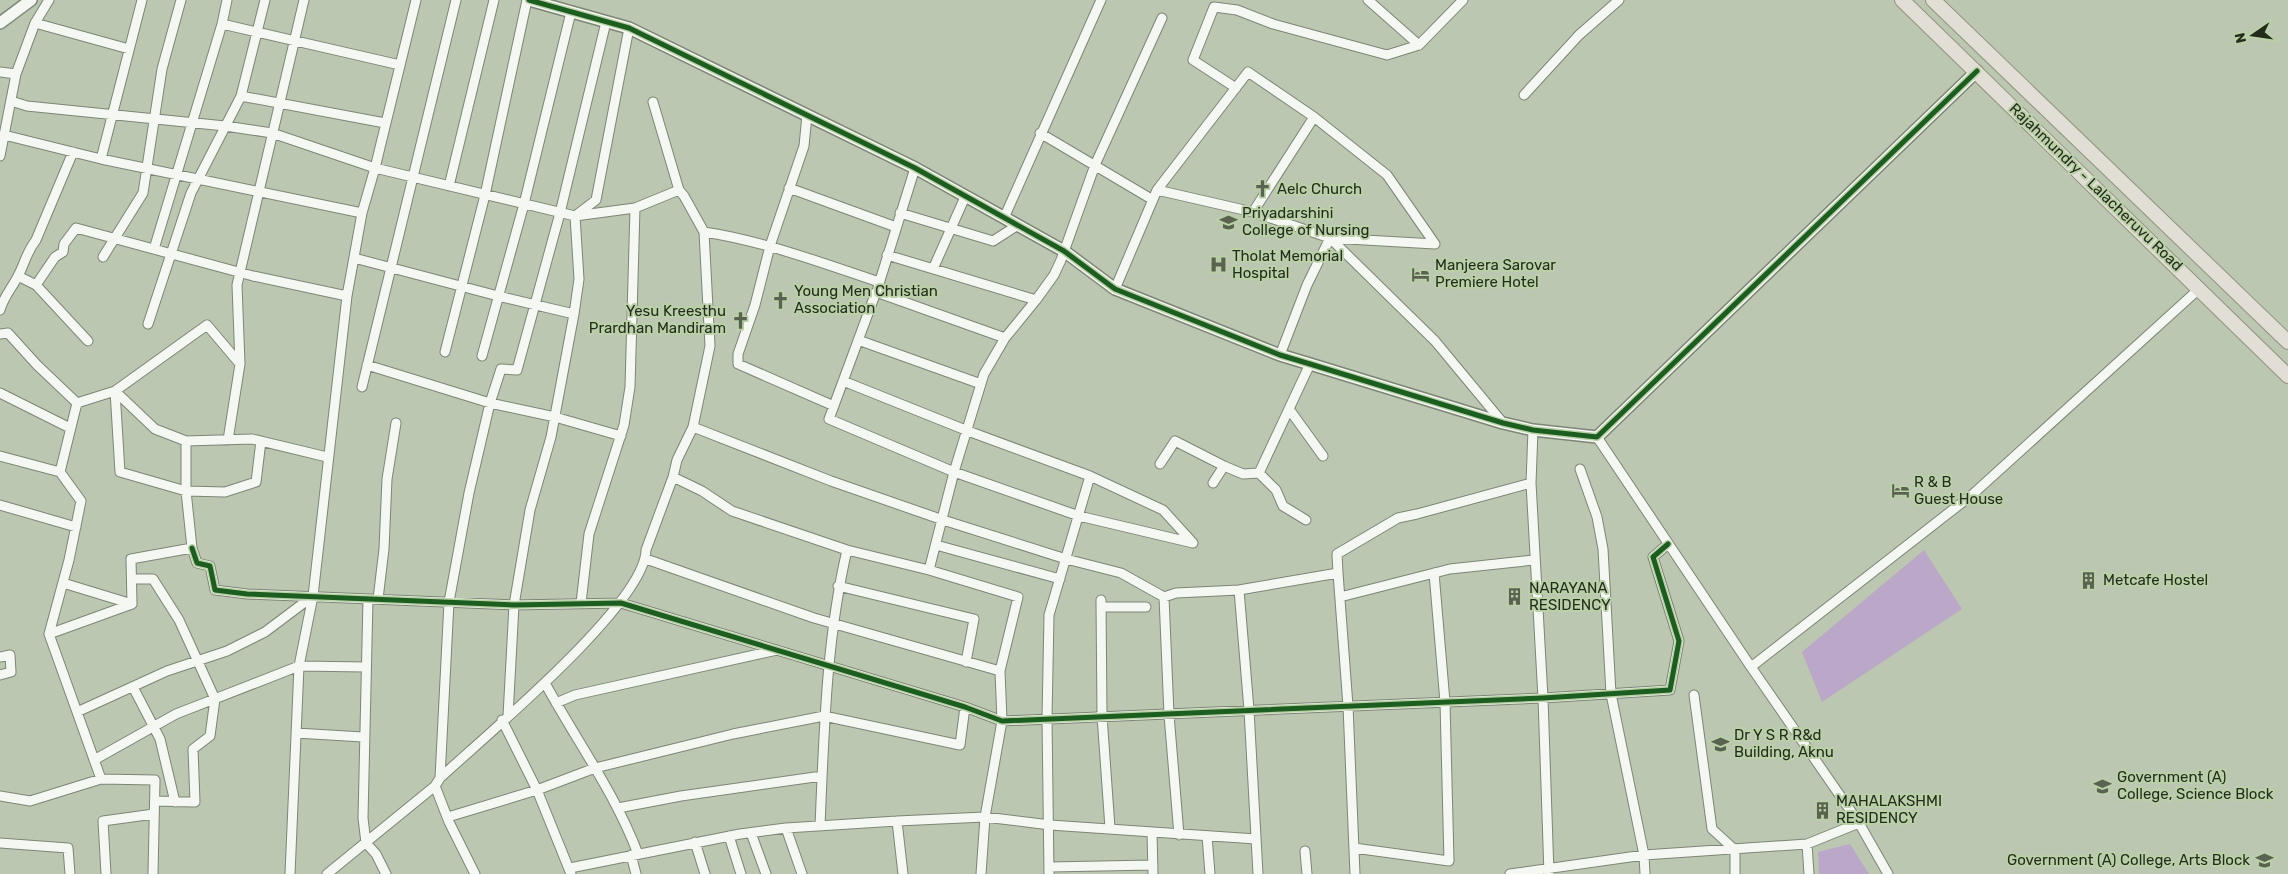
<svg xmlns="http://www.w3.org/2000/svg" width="2288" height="874" font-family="Rubik,sans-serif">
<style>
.green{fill:#bba7c8}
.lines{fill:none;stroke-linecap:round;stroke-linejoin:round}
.minor-casing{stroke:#7d8675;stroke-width:11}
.tertiary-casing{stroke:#7d8675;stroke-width:14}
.primary-casing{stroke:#93927d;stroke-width:16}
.minor{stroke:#f5f7f3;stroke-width:9}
.tertiary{stroke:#f5f7f3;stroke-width:11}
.primary{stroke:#e1dfd5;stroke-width:14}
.cycleway-casing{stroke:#bad0a7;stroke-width:8}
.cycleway{stroke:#1b5e20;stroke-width:5}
.labels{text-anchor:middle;stroke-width:4;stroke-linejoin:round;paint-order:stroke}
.street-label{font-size:15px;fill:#242d1d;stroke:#bad0a7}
.poi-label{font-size:15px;fill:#242d1d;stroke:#bad0a7;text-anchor:start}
</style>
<rect width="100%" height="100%" fill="#bbc7b0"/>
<path class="green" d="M1924 550 1962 609 1822 702 1802 652Z
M1850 844 1869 874H1819L1818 852Z"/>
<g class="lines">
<defs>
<path id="minor" d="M1368 0 1419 45 1463 0
M35 23 129 49
M222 24 227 0
M0 72 16 74 0 156
M16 74 35 23 49 0
M1236 88 1193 60 1214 7 1237 10 1273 24 1387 55 1419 45
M1524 95 1579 35 1619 0
M241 96 385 123
M11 101 27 106 225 126 272 133 375 168 575 216 635 208 679 190
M807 115 804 146 770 246 755 305 738 354V364L834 406
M1040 133 1153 200
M4 135 101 159 362 213
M101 159 142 0
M449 186 494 0
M789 188 896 227
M1157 190 1253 212 1330 238 1435 244
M1253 212 1314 117
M900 213 993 241 1018 225
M575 216 596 200 629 28
M1004 218 1101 0
M704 232C764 241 822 263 879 282
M154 249 222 24 400 65
M887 255 1036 300 1005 338
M103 257 143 193 162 69 181 0
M354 258 498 296 574 314
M933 269 965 197
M18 276 36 285 88 341
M36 285 55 257 63 252 64 244 76 228 253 276 347 296
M878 287 915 168
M1115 289 1157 190 1248 72 1314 117 1387 175 1435 244
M1036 300 1054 275 1061 260 1095 165 1162 18
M0 310C4 296 12 288 18 276 25 263 26 253 36 240L73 152
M148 324 191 193 241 96 265 0
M0 334 8 333 37 365 77 403 60 472 81 501 69 560 49 634 101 779
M858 340 981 384
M445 352 485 195 527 0
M1280 355 1307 285 1330 238 1435 341 1503 423
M482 356 524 204 571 12
M240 364 207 325 115 391 120 472 186 491 225 492 256 482 261 441
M367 365 490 403 555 417 621 436
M843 381 968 431 1090 476 1163 510 1193 543
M362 387 456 0
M0 393 70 428
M77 403 115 391 155 429 186 441 252 439 327 457
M1289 409 1323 456
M693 427 831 481 943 520 1066 559 1121 573 1164 597 1176 593 1239 590 1338 573 1348 706 1355 874
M1533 430 1531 483 1543 698 1549 874
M1597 437 1751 667 1859 823 1888 874
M228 440 240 364 237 285 304 0
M0 456 60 472
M1160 464 1175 441 1224 466
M1580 469 1597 517 1603 549 1611 694 1644 855 1645 874
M1259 473 1276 490 1283 506 1306 520
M673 477 702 491 732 511 847 550 929 570 1018 597 1000 671 1002 721 985 817 981 874
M1213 483 1224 466 1243 474 1259 473 1310 364
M0 505 76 527
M936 545 1060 579
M192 548 197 563 210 566 215 590 247 594 514 605 621 603 965 707 1002 721 1543 698 1670 690 1679 641 1653 557 1668 544
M646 559 814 618 1000 671
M929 570 954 472 984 374 1005 338 876 292 829 419 954 472 1079 516 1193 543
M1338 573 1337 554 1398 518 1417 514 1531 483
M132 579H153L179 620 215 699 210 736 193 749 195 802 155 801
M63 583 132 604
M838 586 974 619 966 662
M1239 590 1249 710 1258 874
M1164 597 1169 715 1179 835
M1340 597 1450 569 1534 560
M368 599 363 818 366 843 376 854 386 874
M378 599 384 549 387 479 396 423
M1101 600 1102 716 1110 828
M581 603 589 534 624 425 630 387 635 208
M1102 607H1146
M49 634 132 604 131 559 192 548 186 491V441
M0 657 10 655 11 672 0 675
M1751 667 1973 494 2200 288
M545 683C576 740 615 793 638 854
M133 687 160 739 175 802
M1694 695 1712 829 1735 850V874
M556 703 575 695 777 650
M77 712 167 671 227 651 265 632 313 596
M508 716 514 605 530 510 551 437 574 314 579 279 575 216
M502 720 537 790 571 874
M296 733 363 737
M94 760 176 714 299 666 366 667
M440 778 449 602 469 493 490 403 501 369 517 370 560 213 606 22
M435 786 449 822 475 874
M0 796 30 801 101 779 155 780 153 874
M618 808 681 796 822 776
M448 817 537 790 595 768 733 734 824 716 960 745 965 707
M897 821 903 874
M820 826C824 733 826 640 847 550
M786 828 802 874
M1152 832 1153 874
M751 833 766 874
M729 836 741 874
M1207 836 1210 874
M695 842 705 874
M0 843 68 848 70 874
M1807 844 1809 874
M1354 848 1449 861 1445 702 1434 573
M1305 851 1307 874
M631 855 636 874
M1049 867 1153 865
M570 868 740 834 786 828 897 821 985 817 1050 825 1256 839
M106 874 103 821 154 814
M290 874 299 666 313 596 347 296 362 213 375 168 416 0
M327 874 435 786 440 778C484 737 645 604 646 550L673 477 677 460 693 427 710 346 704 232 684 196 679 190 653 102
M1049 874 1047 718 1049 615 1090 476
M1510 874 1644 855 1807 844 1859 823"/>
<path id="tertiary" d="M529 0 629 28 915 168 1064 251 1115 289 1280 355 1310 364 1503 423 1533 430 1597 437 1977 71
M0 23 31 0"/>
<path id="primary" d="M1902 0 2288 376
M1933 0 2288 342"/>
</defs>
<use href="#minor" class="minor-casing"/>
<use href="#tertiary" class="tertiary-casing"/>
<use href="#primary" class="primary-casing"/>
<use href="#minor" class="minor"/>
<use href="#tertiary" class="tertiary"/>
<use href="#primary" class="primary"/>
<defs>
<path id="cycleway" d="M529 0 629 28 915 168 1064 251 1115 289 1280 355 1310 364 1503 423 1533 430 1597 437 1977 71
M192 548 197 563 210 566 215 590 247 594 514 605 621 603 965 707 1002 721 1543 698 1670 690 1679 641 1653 557 1668 544"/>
</defs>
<use href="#cycleway" class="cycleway-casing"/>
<use href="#cycleway" class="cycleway"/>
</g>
<defs>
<symbol id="church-bare" viewBox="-9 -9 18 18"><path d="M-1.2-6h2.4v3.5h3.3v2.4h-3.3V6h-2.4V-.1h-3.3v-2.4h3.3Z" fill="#596350" stroke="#bad0a7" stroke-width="2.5" paint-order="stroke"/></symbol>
<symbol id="university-bare" viewBox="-9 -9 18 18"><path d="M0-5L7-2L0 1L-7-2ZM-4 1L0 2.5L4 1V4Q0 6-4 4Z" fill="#596350" stroke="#bad0a7" stroke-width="2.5" paint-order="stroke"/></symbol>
<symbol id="hospital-bare" viewBox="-9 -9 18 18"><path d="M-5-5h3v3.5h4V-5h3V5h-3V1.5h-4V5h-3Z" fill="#596350" stroke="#bad0a7" stroke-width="2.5" paint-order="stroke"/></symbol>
<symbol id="hotel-bare" viewBox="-9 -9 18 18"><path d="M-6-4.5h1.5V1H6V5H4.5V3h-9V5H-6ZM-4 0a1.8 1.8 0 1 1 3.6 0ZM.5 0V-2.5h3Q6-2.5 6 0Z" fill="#596350" stroke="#bad0a7" stroke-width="2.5" paint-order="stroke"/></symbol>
<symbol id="building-bare" viewBox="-9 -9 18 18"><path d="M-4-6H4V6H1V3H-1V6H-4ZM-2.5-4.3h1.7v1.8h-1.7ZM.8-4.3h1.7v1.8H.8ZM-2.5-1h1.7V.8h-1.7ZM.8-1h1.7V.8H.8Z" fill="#596350" stroke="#bad0a7" stroke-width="2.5" paint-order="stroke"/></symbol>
</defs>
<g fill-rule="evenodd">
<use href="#church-bare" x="1250" y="176" width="25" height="25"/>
<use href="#university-bare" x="1216" y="210" width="25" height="25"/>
<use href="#hospital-bare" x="1206" y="252" width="25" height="25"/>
<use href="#hotel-bare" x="1408" y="262" width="25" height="25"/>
<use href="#church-bare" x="768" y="288" width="25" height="25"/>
<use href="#church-bare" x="728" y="308" width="25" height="25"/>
<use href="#hotel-bare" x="1888" y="478" width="25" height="25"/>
<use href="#building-bare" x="2076" y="568" width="25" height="25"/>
<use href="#building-bare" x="1502" y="584" width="25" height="25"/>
<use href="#university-bare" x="1708" y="732" width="25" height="25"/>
<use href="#university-bare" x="2090" y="774" width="25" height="25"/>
<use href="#building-bare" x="1810" y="798" width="25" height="25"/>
<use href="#university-bare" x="2252" y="848" width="25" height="25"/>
</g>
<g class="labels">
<g class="street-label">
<text transform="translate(2096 187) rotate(44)" y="5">Rajahmundry - Lalacheruvu Road</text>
</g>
<g class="poi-label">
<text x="1277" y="194">Aelc Church</text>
<text x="1242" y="218">Priyadarshini<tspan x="1242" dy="17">College of Nursing</tspan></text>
<text x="1232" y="261">Tholat Memorial<tspan x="1232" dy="17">Hospital</tspan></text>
<text x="1435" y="270">Manjeera Sarovar<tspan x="1435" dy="17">Premiere Hotel</tspan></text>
<text x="794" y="296">Young Men Christian<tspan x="794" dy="17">Association</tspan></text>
<text x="726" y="316" text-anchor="end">Yesu Kreesthu<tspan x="726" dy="17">Prardhan Mandiram</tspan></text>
<text x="1914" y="487">R &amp; B<tspan x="1914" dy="17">Guest House</tspan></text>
<text x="2103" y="585">Metcafe Hostel</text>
<text x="1529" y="593">NARAYANA<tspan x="1529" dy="17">RESIDENCY</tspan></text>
<text x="1734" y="740">Dr Y S R R&amp;d<tspan x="1734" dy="17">Building, Aknu</tspan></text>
<text x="2117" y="782">Government (A)<tspan x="2117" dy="17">College, Science Block</tspan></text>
<text x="1836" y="806">MAHALAKSHMI<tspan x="1836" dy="17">RESIDENCY</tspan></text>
<text x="2250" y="865" text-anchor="end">Government (A) College, Arts Block</text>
</g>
</g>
<g transform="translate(2253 35) rotate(257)" stroke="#bad0a7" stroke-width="4" paint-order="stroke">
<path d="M0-4L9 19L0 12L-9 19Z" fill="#242d1d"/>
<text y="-8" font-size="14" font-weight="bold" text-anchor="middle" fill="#242d1d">N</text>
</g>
</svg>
